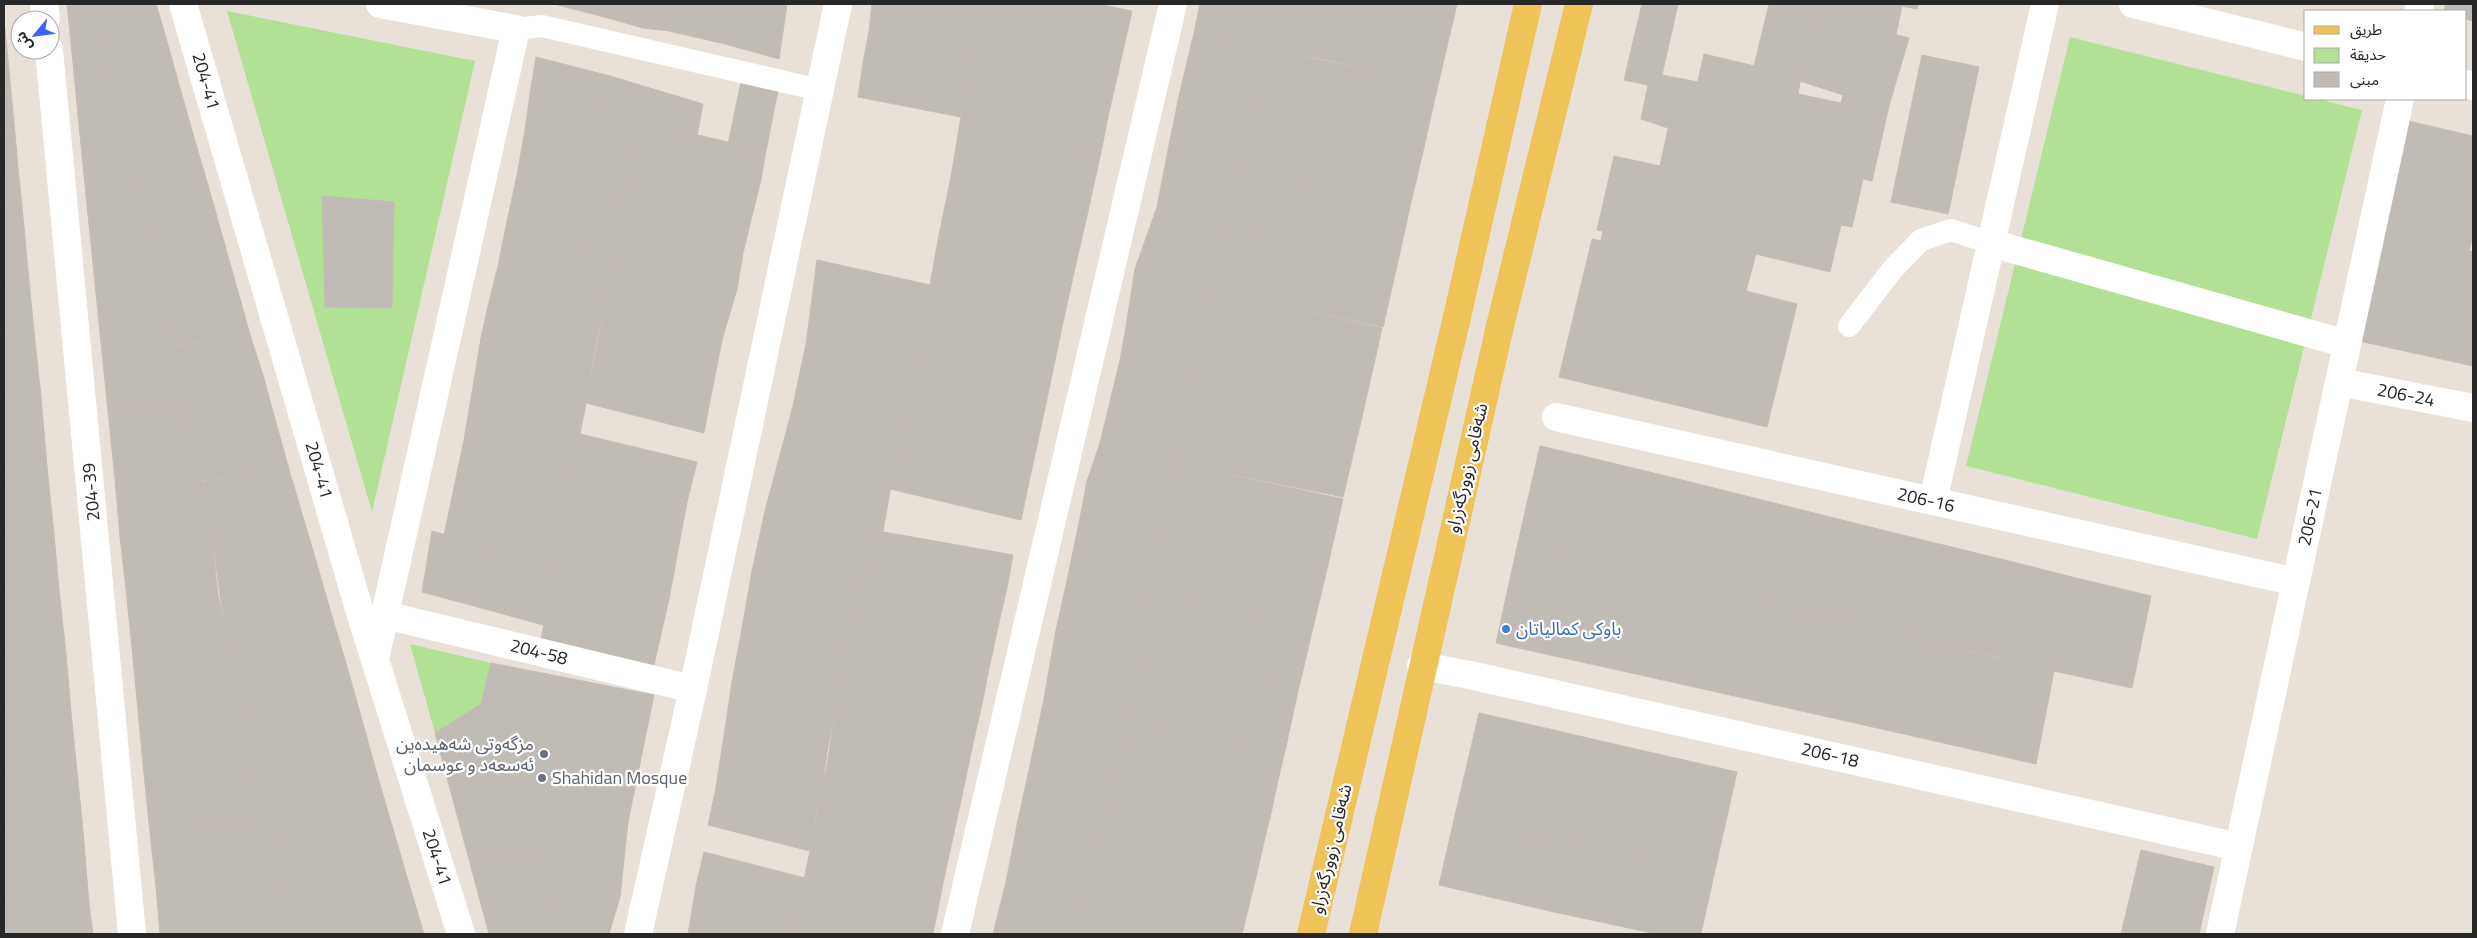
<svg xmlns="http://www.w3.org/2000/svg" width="2477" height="938" font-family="'Titillium Web','Noto Sans Arabic',sans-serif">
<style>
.green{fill:#b2e094}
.building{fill:#c1bbb5;stroke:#c4bdb2}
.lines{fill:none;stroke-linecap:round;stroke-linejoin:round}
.lane{stroke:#fff;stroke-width:22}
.street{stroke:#fff;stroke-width:28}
.primary{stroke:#eec358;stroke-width:28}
.shop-dot{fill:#3f7fe0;stroke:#fff;stroke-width:2}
.worship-dot{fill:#6b7280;stroke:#fff;stroke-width:2}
.labels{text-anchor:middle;stroke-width:4.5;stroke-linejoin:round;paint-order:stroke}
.street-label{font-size:18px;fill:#272727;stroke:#fff}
.shop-label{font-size:18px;fill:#366cbe;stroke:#fff;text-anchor:start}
.worship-label{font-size:18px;fill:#5b616d;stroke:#fff;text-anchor:end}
</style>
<rect width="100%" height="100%" fill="#e9e1d8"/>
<path class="green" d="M227 11 475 61 372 512Z
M2070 37 2306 96V99H2318L2362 110 2257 539 1966 466Z
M410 644 491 663 481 704 435 733Z"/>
<path class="building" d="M67 4H156L162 24 106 35 70 33Z
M554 4H611L608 18Z
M611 4H647L643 28 608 18Z
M647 4H675L669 31 643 28Z
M675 4H732L725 44 669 31Z
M732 4H787L779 59 725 44Z
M872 4H978L971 52 869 31Z
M978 4H1098L1132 11 1118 73 972 44Z
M1200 4H1227L1221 38 1194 33Z
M1227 4H1284L1275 50 1221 38Z
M1284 4H1334L1323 59 1275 50Z
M1334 4H1457L1438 85 1323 59Z
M1642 4H1678L1662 75 1698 82 1686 134 1641 119 1648 85 1624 80Z
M1769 4H1823L1801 77 1754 66Z
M1823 4H1919L1917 9 1902 6 1896 35 1820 16Z
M2446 4H2473V21L2466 19V11H2444Z
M1820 16 1909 38 1889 106 1843 95 1800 81Z
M162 24 189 120 112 117 110 65 106 35Z
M4 28H5L11 92H4Z
M869 31 971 52 967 84 863 63Z
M70 33 106 35 110 65 73 63Z
M1194 33 1262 47 1249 110 1179 96Z
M972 44 1118 73 1109 112 967 84Z
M1262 47 1438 85 1424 147 1249 110Z
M1704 54 1801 77 1798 94 1841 103 1843 95 1889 106 1872 181 1863 179 1852 227 1841 225 1830 272 1756 254 1746 291 1797 304 1767 427 1559 377 1592 239 1601 241 1603 231 1597 230 1614 156 1660 166 1668 129 1686 134Z
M1922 55 1979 67 1948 214 1891 202Z
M536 57 610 76 605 112 530 94Z
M73 63 110 65 112 117 78 115Z
M863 63 967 84 961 117 858 97Z
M610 76 703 104 697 136 605 112Z
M741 82 778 90 766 151 728 144Z
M967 84 1109 112 1101 152 960 123Z
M4 92H11L15 134H4Z
M530 94 639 121 632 157 525 130Z
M1179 96 1249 110 1238 170 1167 155Z
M1249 110 1424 147 1410 207 1238 170Z
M78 115 189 120 207 182 85 185Z
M639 121 766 151 761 180 634 150Z
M2408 121 2473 136V233L2469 251 2383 230Z
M960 123 1101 152 1089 207 951 177Z
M525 130 632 157 622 203 517 175Z
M4 134H15L18 168H4Z
M634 150 761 180 753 212 626 182Z
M1167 155 1238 170 1226 230 1157 207Z
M4 168H18L22 206H4Z
M1238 170 1410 207 1397 266 1226 230Z
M517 175 622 203 612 259 506 226Z
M951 177 1089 207 1075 268 938 240Z
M207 182 217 217 147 229 141 183Z
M626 182 753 212 743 253 618 224Z
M141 183 147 229 168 330 100 333 85 185Z
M322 196 394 202 392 308 325 307Z
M4 206H22L29 281 4 280Z
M1157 207 1226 230 1214 291 1135 269Z
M217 217 251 338 171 345 147 229Z
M618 224 743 253 737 289 612 259Z
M506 226 612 259 607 295 498 266Z
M1226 230 1397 266 1383 327 1214 291Z
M2383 230 2469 251 2446 360 2359 341Z
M938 240 1075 268 1065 313 930 285Z
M2469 251 2473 252V366L2446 360Z
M612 259 737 289 722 340 603 314Z
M817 260 930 285 915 364 806 344Z
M498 266 607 295 598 334 488 306Z
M1135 269 1214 291 1201 352 1126 327Z
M4 280 29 281 34 332H4Z
M930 285 1065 313 1048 394 915 364Z
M1214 291 1382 328 1369 386 1201 352Z
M488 306 598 334 592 366 481 338Z
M603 314 722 340 709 406 591 377Z
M1126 327 1201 352 1195 379 1120 360Z
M168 330 171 345H181L185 383 183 411H108L100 333Z
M4 332H34L41 397 4 394Z
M251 338 263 375 185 383 181 345Z
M481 338 592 366 586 403 475 375Z
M806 344 915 364 901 429 793 406Z
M1201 352 1369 386 1362 417 1195 379Z
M1120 360 1195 379 1176 463 1100 443Z
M915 364 1048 394 1036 450 902 421Z
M263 375 270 401 182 424 185 383Z
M475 375 586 403 573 471 464 440Z
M591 377 709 406 704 433 586 403Z
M1195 379 1362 417 1343 497 1176 463Z
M4 394 41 397 47 466 4 464Z
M270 401 290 473 192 481 182 424Z
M793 406 901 429 883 531 765 511Z
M108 411H183L182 424 192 481 115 479Z
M902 421 1036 450 1029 482 897 451Z
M580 434 697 462 687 502 573 471Z
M464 440 573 471 554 565 444 535Z
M1100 443 1176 463 1169 501 1087 481Z
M1540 446 1579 455 1554 556 1517 547Z
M897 451 1029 482 1021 520 890 489Z
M1579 455 1670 477 1648 577 1554 556Z
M1176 463 1343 499 1327 569 1163 534Z
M4 464 47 466 49 487 4 485Z
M573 471 687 502 669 599 553 572Z
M290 473 314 554 214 551 203 481Z
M1670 477 1790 507 1768 605 1648 577Z
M115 479 203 481 212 541 120 537Z
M1087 481 1169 501 1163 534 1081 513Z
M4 485 49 487 54 534 4 533Z
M1790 507 1866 526 1844 622 1768 605Z
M765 511 873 530 859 592 752 571Z
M1081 513 1163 534 1152 597 1068 576Z
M1866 526 1931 542 1910 637 1844 622Z
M873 530 1013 555 1007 588 866 563Z
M432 531 488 547 478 607 422 592Z
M4 533 54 534 59 590 4 588Z
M1163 534 1327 569 1312 632 1152 597Z
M120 537 212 541 218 594 126 589Z
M1931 542 1960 549 1940 644 1910 637Z
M488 547 520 556 507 615 478 607Z
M1517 547 1554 556 1532 651 1496 643Z
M1960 549 1984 555 1966 650 1940 644Z
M214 551 314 554 331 613 222 609Z
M1984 555 2013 562 1993 656 1966 650Z
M520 556 554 565 543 625 507 615Z
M1554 556 1648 577 1627 672 1532 651Z
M2013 562 2076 578 2054 671 1993 656Z
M866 563 1007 588 1000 618 859 592Z
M752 571 859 592 848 646 743 623Z
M553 572 669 599 654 665 541 640Z
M1068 576 1152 597 1138 656 1055 635Z
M1648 577 1768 605 1748 699 1627 672Z
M2076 578 2151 596 2132 688 2054 671Z
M4 588 59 590 66 654 4 653Z
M126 589 218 594 229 649 132 648Z
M859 592 1000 618 993 650 853 620Z
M1152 597 1312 632 1298 691 1138 656Z
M1768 605 1844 622 1824 716 1748 699Z
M222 609 331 613 346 663 229 649Z
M853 620 993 650 987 678 848 646Z
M1844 622 1924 641 1904 734 1824 716Z
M743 623 848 646 836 707 732 682Z
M1055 635 1138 656 1126 716 1044 699Z
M1924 641 2054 671 2036 764 1904 734Z
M848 646 987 678 982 704 842 672Z
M132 648 229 649 242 717 137 700Z
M229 649 346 663 360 713 242 717Z
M4 653 66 654 71 712 4 710Z
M1138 656 1298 691 1285 751 1126 716Z
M491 663 654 695 628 822 543 863H470L435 733 481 704Z
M842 672 982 704 974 739 836 707Z
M732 682 836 707 827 752 725 729Z
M1044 699 1126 716 1111 788 1029 770Z
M137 700 242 717 249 772 143 764Z
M836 707 974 739 960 805 826 771Z
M4 710 71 712 77 771 4 769Z
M360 713 377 774 249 772 242 717Z
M1479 713 1554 730 1530 837 1454 820Z
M1126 716 1285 751 1278 780 1120 745Z
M725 729 827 752 823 784 720 762Z
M1554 730 1592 739 1568 846 1530 837Z
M1592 739 1662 755 1638 862 1568 846Z
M1120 745 1278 780 1272 809 1114 774Z
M1662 755 1737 772 1713 879 1638 862Z
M720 762 823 784 816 816 715 793Z
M143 764 249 772 251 832 149 823Z
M4 769 77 771 83 831 4 827Z
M1029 770 1111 788 1099 843 1017 825Z
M826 771 960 805 943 883 810 851Z
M249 772 377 774 397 843 282 832H251Z
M1114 774 1272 809 1264 842 1107 807Z
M715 793 816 816 810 851 708 825Z
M1107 807 1264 842 1256 877 1099 843Z
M1454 820 1568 846 1554 912 1439 885Z
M628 822 620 897 482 908 470 863H543Z
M149 823 282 832 280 894 156 887Z
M1017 825 1099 843 1088 900 1006 882Z
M4 827 83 831 89 904 4 900Z
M282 832 397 843 412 894H280Z
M1099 843 1256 877 1242 934 1088 900Z
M1568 846 1713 879 1701 934H1657L1554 912Z
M2141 850 2214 867 2199 934H2121Z
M810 851 943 883 933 934H882L852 927 854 916 799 903Z
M704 852 805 878 797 914 696 886Z
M1006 882 1088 900 1080 934H993Z
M696 886 797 914 792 934H688Z
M156 887 280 894 285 934H160Z
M280 894H412L424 934H285Z
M620 897 609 934H549L553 902Z
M4 900 89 904 93 934H4Z
M1088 900 1242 934H1080Z
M553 902 549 934H489L482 908Z
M799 903 854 916 850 934H792Z
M852 927 882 934H850Z"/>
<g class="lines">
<path class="lane" d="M516 29 542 26 820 90
M1849 326 1892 270 1921 240 1951 230 1991 243"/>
<path class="street" d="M44 4 46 20
M183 4 359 609 461 934
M2133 4 2306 47
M2418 11 2420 4
M49 50 132 934
M2466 84 2473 86
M1991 243 2347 344
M2339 382 2473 408
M1556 417 2296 582
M1933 501 2045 4
M385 615 693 689
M375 659 516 29 380 4
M1421 666 1465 674 2239 847
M638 934 693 689 838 4
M955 934 1173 4
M2220 934 2400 99"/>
<path class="primary" d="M1311 934 1457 317 1528 4
M1363 934 1500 326 1579 4"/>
</g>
<circle class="shop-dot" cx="1506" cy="629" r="5"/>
<g class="worship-dot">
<circle cx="544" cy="754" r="5"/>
<circle cx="542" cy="778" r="5"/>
</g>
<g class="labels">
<g class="street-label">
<text transform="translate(206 81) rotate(74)" y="6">204-41</text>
<text transform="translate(2406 395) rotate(11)" y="6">206-24</text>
<text transform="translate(1467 468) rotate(-77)" y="6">شەقامی زوورگەزراو</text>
<text transform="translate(319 470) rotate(74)" y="6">204-41</text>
<text transform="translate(91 492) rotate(-95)" y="6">204-39</text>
<text transform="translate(1926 500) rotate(13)" y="6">206-16</text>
<text transform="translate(2310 517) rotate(-78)" y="6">206-21</text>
<text transform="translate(539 652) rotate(14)" y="6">204-58</text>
<text transform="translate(1830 755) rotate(13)" y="6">206-18</text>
<text transform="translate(1331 849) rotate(-77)" y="6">شەقامی زوورگەزراو</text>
<text transform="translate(437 857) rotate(72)" y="6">204-41</text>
</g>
<g class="shop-label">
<text x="1516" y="635">باوکی کمالیاتان</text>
</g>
<g class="worship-label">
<text x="534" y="750">مزگەوتی شەهیدەین<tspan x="534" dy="21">ئەسعەد و عوسمان</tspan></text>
<text x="552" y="784" text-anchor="start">Shahidan Mosque</text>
</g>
</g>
<rect width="2477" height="938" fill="none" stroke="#272727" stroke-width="10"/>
<rect x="2304" y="10" width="162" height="90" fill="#ffffff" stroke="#a9a9a9"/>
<rect x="2314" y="26" width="25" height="8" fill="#eec358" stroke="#a9a9a9"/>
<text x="2350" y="35" font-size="15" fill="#272727">طريق</text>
<rect x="2314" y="48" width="25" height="15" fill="#b2e094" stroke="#a9a9a9"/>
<text x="2350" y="60" font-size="15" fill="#272727">حديقة</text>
<rect x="2314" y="72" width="25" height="15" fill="#c1bbb5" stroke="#a9a9a9"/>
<text x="2350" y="85" font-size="15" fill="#272727">مبنى</text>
<g transform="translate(35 35) rotate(241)"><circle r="24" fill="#ffffff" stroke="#a9a9a9"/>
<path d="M0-4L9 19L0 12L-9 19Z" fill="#3766f7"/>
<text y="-8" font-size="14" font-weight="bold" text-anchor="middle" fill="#272727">ش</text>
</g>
</svg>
